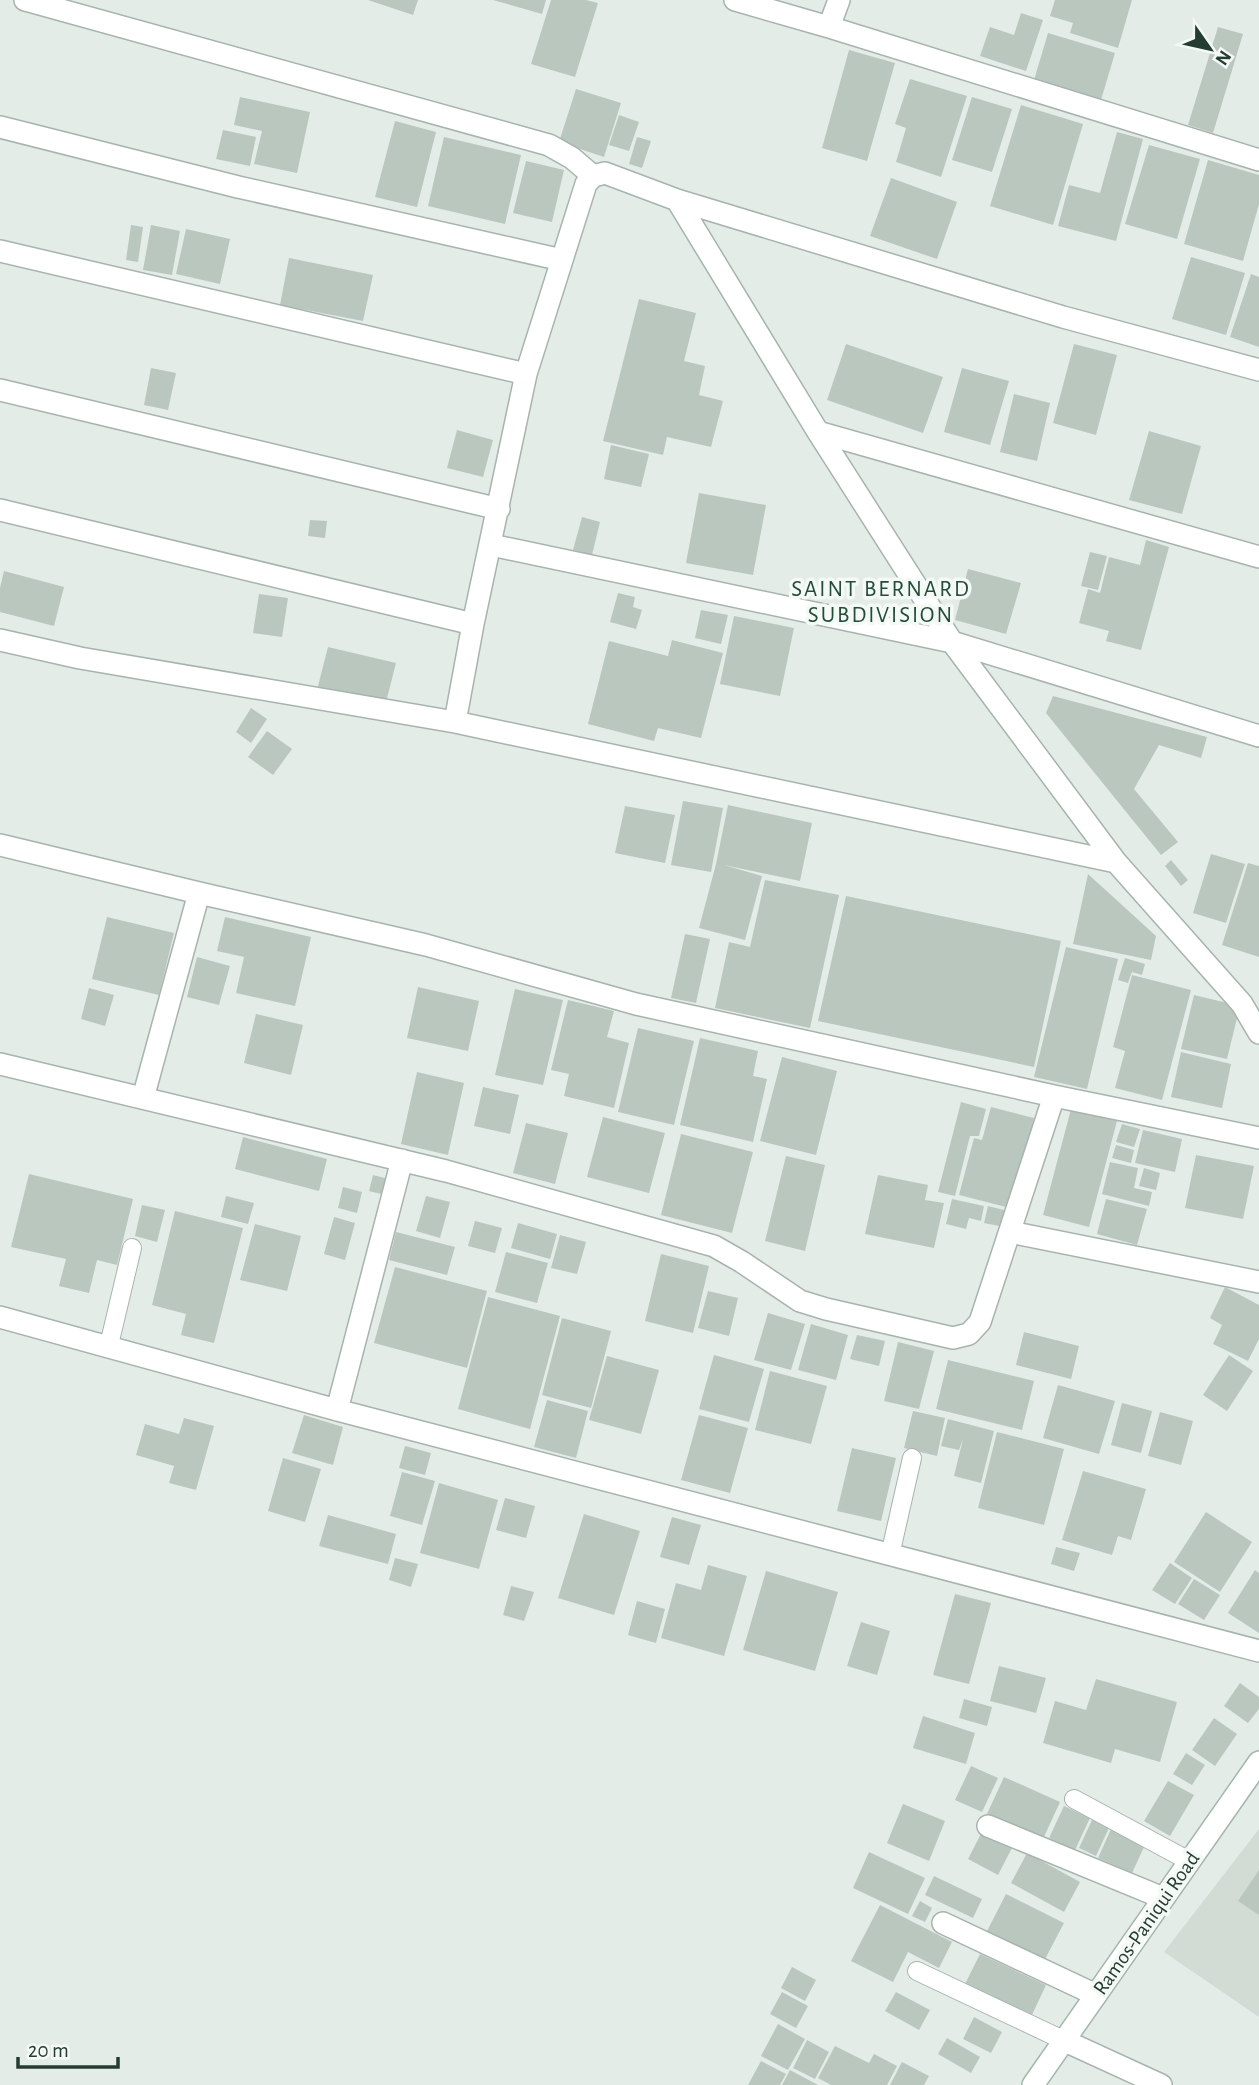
<svg xmlns="http://www.w3.org/2000/svg" width="1259" height="2085" font-family="'Alegreya Sans',sans-serif">
<style>
.built{fill:#d2dcd5}
.building{fill:#bac7bf}
.lines{fill:none;stroke-linecap:round;stroke-linejoin:round}
.service-casing{stroke:#a7b4ad;stroke-width:20}
.minor-casing{stroke:#a7b4ad;stroke-width:24}
.tertiary-casing{stroke:#a7b4ad;stroke-width:24}
.secondary-casing{stroke:#a3b7ac;stroke-width:24}
.service{stroke:#fff;stroke-width:18}
.minor{stroke:#fff;stroke-width:21}
.tertiary{stroke:#fff;stroke-width:21}
.secondary{stroke:#fff;stroke-width:21}
.labels{text-anchor:middle;stroke-width:7;stroke-linejoin:round;paint-order:stroke}
.street-label{font-size:21px;fill:#253c31;stroke:#f4f9f6}
.neighbourhood-label{font-size:23px;letter-spacing:2px;fill:#234d39;stroke:#f4f9f6}
</style>
<rect width="100%" height="100%" fill="#e4ece7"/>
<path class="built" d="M1259 1829V2017L1164 1952Z"/>
<path class="building" d="M368 0H418L413 15Z
M493 0H546L542 14Z
M551 0H586L598 3 575 77 531 64Z
M1055 0H1132L1118 48 1070 33 1073 23 1050 16Z
M1021 13 1043 20 1026 71 980 56 990 27 1014 35Z
M1218 27 1243 34 1213 133 1188 125Z
M1048 33 1115 53 1101 100 1034 80Z
M849 50 895 63 867 161 822 148Z
M910 79 967 96 941 177 896 162 906 128 895 124Z
M576 89 621 103 604 157 559 142Z
M240 97 310 112 297 173 254 164 262 131 234 125Z
M972 97 1012 109 992 172 952 160Z
M1021 105 1083 124 1053 225 990 206Z
M619 115 639 122 629 151 609 145Z
M395 121 436 132 417 207 375 197Z
M223 130 256 137 250 166 216 159Z
M1117 132 1143 139 1116 241 1058 226 1069 185 1100 193Z
M444 137 521 155 505 224 428 206Z
M637 137 651 141 642 168 629 164Z
M1149 145 1200 159 1177 239 1125 224Z
M1208 160 1259 175V204L1243 261 1184 244Z
M526 161 564 170 552 222 513 213Z
M891 178 957 202 937 259 870 236Z
M131 225 143 227 138 262 126 260Z
M151 225 180 231 172 275 143 270Z
M186 229 230 239 220 284 176 274Z
M1191 257 1245 273 1226 335 1172 319Z
M289 258 373 275 363 321 280 305Z
M1251 274 1259 277V347L1230 337Z
M639 299 696 313 684 361 705 366 699 395 723 401 711 447 667 437 663 455 603 441Z
M846 344 943 377 923 433 827 400Z
M1074 344 1117 355 1096 435 1053 423Z
M151 368 176 373 168 410 144 405Z
M962 368 1009 381 990 445 944 432Z
M1014 394 1050 403 1037 461 1000 452Z
M457 430 493 440 483 477 447 468Z
M1149 431 1201 446 1182 514 1129 500Z
M611 445 649 454 641 487 604 479Z
M699 493 766 505 753 575 686 563Z
M582 517 600 522 592 555 573 550Z
M310 520 327 521 325 538 308 536Z
M1146 540 1169 547 1141 650 1106 641 1109 631 1079 623 1088 589 1100 593 1109 557 1140 565Z
M1090 552 1107 556 1098 590 1081 586Z
M968 569 1021 583 1006 634 955 620Z
M4 571 64 587 54 626 0 612V588Z
M618 593 635 597 633 607 642 610 636 629 610 622Z
M259 594 288 598 282 637 253 633Z
M701 610 728 615 721 644 695 638Z
M734 616 794 628 780 696 720 684Z
M672 640 723 653 701 738 658 728 654 741 588 724 609 641 668 656Z
M328 647 396 663 384 710 316 694Z
M1053 696 1207 737 1201 758 1159 745 1134 789 1178 842 1161 855 1046 713Z
M251 708 267 719 251 743 236 732Z
M267 731 292 749 273 775 248 757Z
M683 801 723 808 711 872 671 865Z
M728 805 812 823 800 881 724 865 762 876 745 940 699 928 716 864Z
M625 806 675 815 665 863 615 853Z
M1211 854 1245 864 1226 923 1193 913Z
M1171 860 1188 880 1181 886 1165 866Z
M1248 863 1259 866V957L1222 945Z
M1088 874 1156 936 1151 960 1073 944Z
M765 880 839 895 810 1028 715 1008 729 942 750 947Z
M846 896 1061 941 1034 1067 818 1021Z
M107 917 174 933 159 995 92 979Z
M225 917 311 937 295 1006 236 993 244 957 217 951Z
M685 934 710 939 696 1003 671 998Z
M1066 947 1118 959 1087 1089 1034 1077Z
M197 957 230 966 219 1005 187 997Z
M1125 958 1145 964 1142 975 1132 972 1133 969 1128 983 1118 980Z
M1132 975 1191 990 1162 1100 1115 1088 1125 1051 1113 1047Z
M418 987 479 1001 468 1051 407 1038Z
M89 988 114 995 105 1026 81 1019Z
M515 989 563 1000 543 1085 495 1075Z
M1194 995 1240 1006 1227 1059 1181 1049Z
M568 1000 614 1011 607 1037 629 1043 614 1108 564 1096 569 1074 551 1070Z
M256 1014 303 1025 291 1075 244 1063Z
M638 1028 694 1041 674 1125 618 1112Z
M700 1038 758 1051 753 1076 767 1079 753 1142 680 1125Z
M1181 1052 1231 1064 1222 1108 1171 1097Z
M782 1057 837 1071 816 1155 760 1141Z
M417 1072 464 1083 448 1155 401 1144Z
M483 1087 519 1095 510 1134 474 1126Z
M961 1102 986 1109 979 1136H970L955 1196 938 1192Z
M991 1107 1034 1118 1010 1208 959 1195 974 1138 982 1140Z
M1071 1109 1117 1121 1089 1227 1043 1215Z
M603 1117 665 1133 649 1193 587 1177Z
M526 1123 568 1133 555 1184 513 1173Z
M1122 1124 1140 1129 1134 1147 1116 1142Z
M1143 1130 1182 1139 1175 1172 1135 1163Z
M681 1134 753 1152 732 1233 661 1215Z
M243 1137 327 1159 319 1191 235 1169Z
M1116 1145 1134 1150 1131 1163 1112 1158Z
M1196 1155 1254 1166 1243 1219 1185 1208Z
M786 1156 825 1165 805 1251 765 1241Z
M1110 1162 1138 1168 1134 1188 1152 1192 1149 1206 1102 1194Z
M1144 1168 1160 1173 1156 1190 1139 1186Z
M29 1174 133 1199 117 1265 97 1260 89 1293 59 1286 66 1259 11 1247Z
M373 1175 389 1179 385 1195 369 1191Z
M878 1175 928 1185 925 1200 944 1203 934 1248 865 1234Z
M343 1187 362 1192 357 1213 338 1208Z
M226 1196 254 1203 248 1224 221 1217Z
M426 1196 450 1202 440 1238 416 1231Z
M952 1199 984 1206 981 1221 969 1218 966 1229 946 1224Z
M1106 1199 1147 1209 1137 1245 1097 1234Z
M142 1205 165 1210 157 1242 135 1236Z
M988 1206 1008 1211 1004 1227 984 1223Z
M175 1211 243 1228 214 1343 181 1335 186 1314 152 1305Z
M334 1217 355 1223 345 1260 324 1254Z
M475 1221 502 1228 495 1253 468 1246Z
M518 1223 557 1234 550 1259 511 1248Z
M255 1224 301 1236 287 1291 240 1280Z
M396 1232 455 1247 447 1275 389 1260Z
M560 1235 586 1242 577 1274 551 1268Z
M506 1252 548 1263 537 1303 495 1292Z
M661 1254 709 1266 693 1333 645 1321Z
M395 1267 487 1291 467 1368 374 1343Z
M1225 1287 1259 1305V1339L1248 1361 1213 1344 1222 1325 1210 1318Z
M708 1291 738 1298 729 1336 698 1328Z
M488 1297 560 1316 530 1429 458 1409Z
M768 1313 805 1324 791 1370 754 1360Z
M562 1318 611 1331 591 1408 542 1395Z
M811 1324 848 1335 836 1380 798 1370Z
M1024 1332 1079 1346 1071 1379 1016 1365Z
M857 1335 885 1341 879 1366 850 1359Z
M898 1342 934 1351 919 1409 884 1401Z
M714 1355 764 1369 749 1422 699 1409Z
M1229 1355 1253 1371 1227 1411 1203 1395Z
M607 1356 659 1370 641 1434 589 1420Z
M948 1360 1034 1381 1022 1430 936 1409Z
M770 1371 827 1386 811 1444 755 1430Z
M1058 1385 1115 1401 1099 1454 1043 1438Z
M547 1400 588 1411 576 1458 534 1447Z
M1122 1403 1152 1411 1141 1453 1111 1445Z
M913 1411 945 1418 937 1456 904 1448Z
M1160 1412 1193 1421 1181 1465 1148 1456Z
M304 1415 343 1427 333 1465 292 1453Z
M699 1415 748 1428 730 1493 681 1480Z
M184 1418 214 1426 196 1490 169 1483 174 1466 136 1455 145 1424 179 1434Z
M948 1419 994 1431 981 1483 954 1476 963 1439 959 1450 941 1446Z
M997 1432 1064 1449 1044 1525 978 1508Z
M405 1446 431 1453 425 1475 399 1468Z
M852 1448 896 1458 881 1521 837 1511Z
M283 1458 321 1469 305 1522 268 1511Z
M1083 1471 1146 1489 1131 1540 1118 1536 1112 1555 1062 1540Z
M402 1472 435 1481 422 1525 390 1516Z
M439 1483 498 1500 479 1569 420 1553Z
M505 1498 535 1506 526 1538 496 1530Z
M1206 1512 1252 1542 1220 1592 1174 1562Z
M584 1514 640 1531 614 1615 558 1598Z
M328 1515 396 1534 388 1564 319 1546Z
M672 1517 701 1525 689 1565 660 1557Z
M1056 1547 1080 1553 1074 1571 1051 1564Z
M395 1558 418 1564 411 1587 389 1580Z
M1170 1563 1192 1578 1175 1604 1152 1590Z
M708 1565 747 1576 724 1656 661 1638 676 1583 701 1590Z
M1255 1570 1259 1573V1633L1228 1613Z
M766 1571 838 1592 815 1671 743 1650Z
M1194 1579 1220 1595 1204 1620 1178 1604Z
M511 1586 534 1592 524 1621 503 1615Z
M955 1594 991 1603 969 1684 933 1675Z
M637 1601 665 1609 656 1643 628 1635Z
M861 1622 890 1631 877 1675 847 1666Z
M999 1666 1046 1678 1036 1713 990 1701Z
M1096 1679 1177 1702 1160 1762 1115 1749 1111 1763 1043 1743 1055 1701 1086 1710Z
M1240 1683 1259 1697V1709L1248 1723 1224 1706Z
M964 1699 992 1707 987 1726 959 1718Z
M923 1716 975 1733 966 1764 913 1748Z
M1214 1718 1237 1734 1215 1766 1192 1750Z
M1186 1753 1205 1765 1192 1785 1173 1774Z
M971 1766 998 1778 982 1812 955 1800Z
M1004 1777 1060 1802 1043 1839 987 1814Z
M1168 1781 1194 1795 1170 1836 1144 1821Z
M903 1804 945 1821 929 1861 887 1843Z
M1064 1806 1090 1818 1075 1850 1049 1838Z
M1092 1820 1109 1828 1096 1856 1079 1848Z
M1111 1829 1145 1845 1132 1873 1098 1858Z
M983 1830 1013 1846 998 1875 968 1859Z
M869 1852 925 1878 908 1914 853 1888Z
M1027 1853 1080 1882 1064 1912 1011 1883Z
M1259 1870V1915L1238 1901Z
M934 1876 982 1899 973 1918 925 1895Z
M1006 1894 1064 1923 1043 1963 986 1933Z
M920 1901 932 1908 925 1922 912 1916Z
M880 1905 952 1942 939 1968 908 1952 893 1982 851 1961Z
M980 1954 1046 1985 1031 2017 965 1984Z
M792 1967 816 1980 805 2001 781 1988Z
M782 1992 808 2006 796 2028 770 2014Z
M896 1992 930 2010 919 2030 885 2011Z
M974 2017 1002 2032 991 2053 963 2039Z
M778 2024 805 2039 788 2070 761 2056Z
M947 2038 980 2057 971 2073 938 2054Z
M807 2040 829 2052 815 2079 793 2068Z
M835 2046 869 2063 874 2054 897 2066 887 2085H831L818 2078Z
M761 2061 786 2074 780 2085H748Z
M902 2062 929 2076 924 2085H890Z
M790 2070 818 2085H782Z"/>
<g class="lines">
<defs>
<path id="service" d="M109 1345 132 1248
M890 1555 912 1458
M1074 1799 1189 1861
M917 1971 1063 2040"/>
<path id="minor" d="M25 0 549 145 572 158 593 176
M735 0 829 27 1259 160
M829 27 839 0
M0 127 238 187 562 260
M677 200 818 432 952 642 1116 862 1242 1004 1259 1033
M0 251 526 374
M0 390 499 509
M818 432 1259 557
M0 510 473 624
M491 545 952 642 1259 736
M0 640 80 658 455 722
M0 845 199 893 426 945 636 1004 1054 1096 980 1322 969 1334 953 1338 826 1309 800 1301 742 1262 714 1246 446 1171 0 1064
M1116 862 455 722 473 624 526 374 586 184 593 176 605 173 677 200 1063 317 1259 370
M1054 1096 1259 1138
M143 1098 199 893
M1010 1232 1259 1282
M0 1317 337 1410 1259 1651
M337 1410 402 1160
M988 1826 1163 1898
M943 1923 1096 1995"/>
<path id="tertiary" d="M1063 2040 1161 2085"/>
<path id="secondary" d="M1033 2085 1259 1762"/>
</defs>
<use href="#service" class="service-casing"/>
<use href="#minor" class="minor-casing"/>
<use href="#tertiary" class="tertiary-casing"/>
<use href="#secondary" class="secondary-casing"/>
<use href="#service" class="service"/>
<use href="#minor" class="minor"/>
<use href="#tertiary" class="tertiary"/>
<use href="#secondary" class="secondary"/>
</g>
<g class="labels">
<g class="street-label">
<text transform="translate(1146 1923) rotate(-55)" y="7">Ramos-Paniqui Road</text>
</g>
<g class="neighbourhood-label">
<text x="881" y="596">SAINT BERNARD<tspan x="881" dy="26">SUBDIVISION</tspan></text>
</g>
</g>
<g transform="translate(1210 49) rotate(124)" stroke="#f4f9f6" stroke-width="5" paint-order="stroke">
<path d="M0-5L12 26L0 18L-12 26Z" fill="#253c31"/>
<text y="-10" font-size="19" font-weight="bold" text-anchor="middle" fill="#253c31">N</text>
</g>
<path d="M18 2057v10h100v-10" fill="none" stroke="#253c31" stroke-width="3.5"/>
<text x="28" y="2057" font-size="21" fill="#253c31" stroke="#f4f9f6" stroke-width="5" paint-order="stroke">20 m</text>
</svg>
